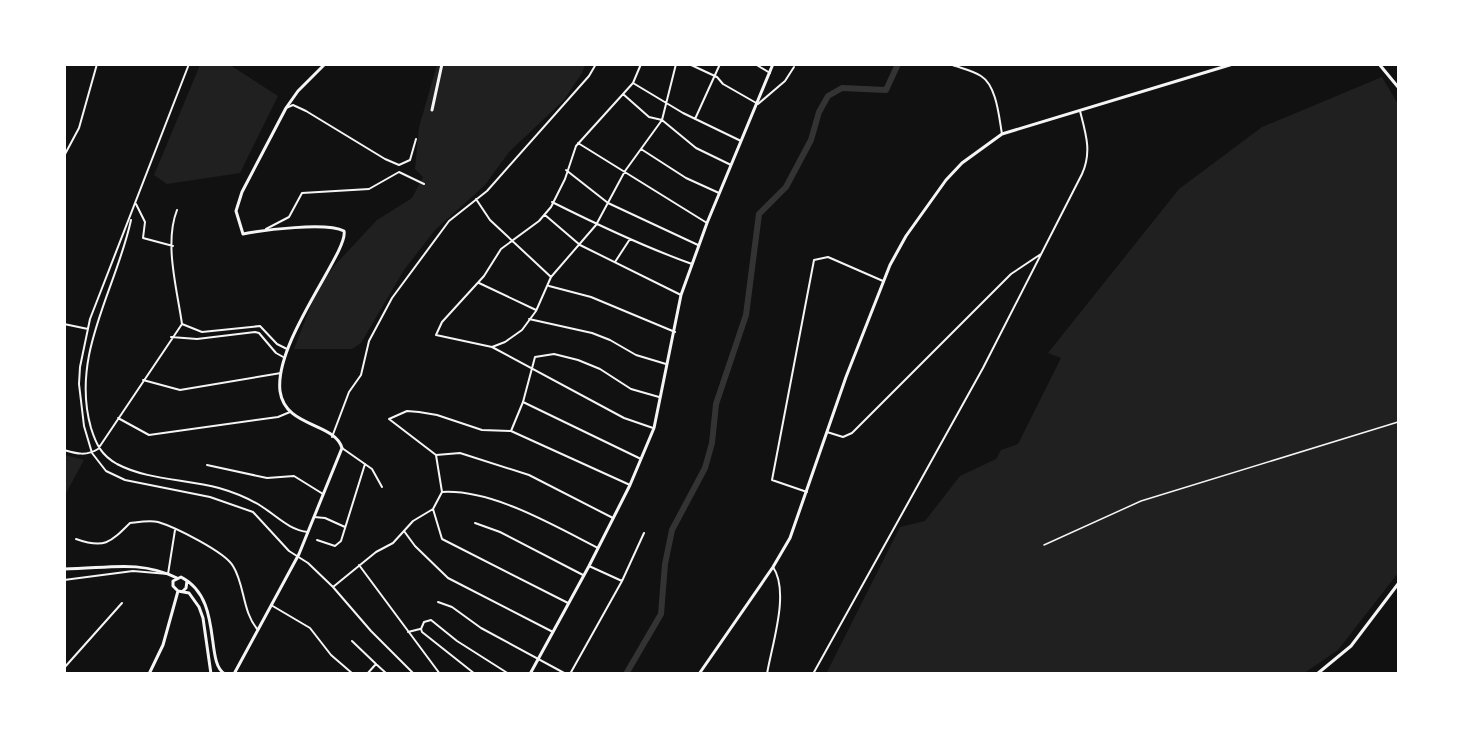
<svg xmlns="http://www.w3.org/2000/svg" width="1463" height="738" font-family="Raleway,sans-serif">
<style>
.green{fill:#202020}
.lines{fill:none;stroke-linecap:round;stroke-linejoin:round}
.canal{stroke:#333;stroke-width:6}
.service{stroke:#f5f5f5;stroke-width:1.5}
.minor{stroke:#f5f5f5;stroke-width:2}
.tertiary{stroke:#f5f5f5;stroke-width:3}
</style>
<rect width="100%" height="100%" fill="#111"/>
<path class="green" d="M200 65H230L278 96 240 173 167 184 154 175Z
M437 65H585L582 73 564 100 509 152 485 185 435 230 404 270 361 343 352 349H294L317 290 334 266 377 220 412 198 423 177 415 169 419 127Z
M1382 77 1398 104V573L1338 650 1303 674H826L900 527 925 521 960 476 996 459 1001 450 1018 444 1061 358 1048 353 1179 189 1262 127Z
M65 455 84 460 65 495 64 455Z"/>
<g class="lines">
<path class="canal" d="M626 674 661 614 665 564 672 530 705 468 712 443 716 404 746 315 759 214 786 187 811 140 819 112 828 96 842 88 886 90 898 64"/>
<path class="service" d="M1044 545 1141 501 1398 422"/>
<path class="minor" d="M189 64 90 319 80 367 79 384 84 426 92 453 106 471 125 480 210 497 253 512 289 551 308 563 333 587 371 631 414 674
M641 64 633 83 576 146 565 179 551 207 539 221 501 249 484 276 442 322 436 335 492 347 624 418 653 428
M689 64 717 77 723 84 758 104 785 81 794 67
M755 64 770 73
M950 64C960 68 972 70 981 76 997 86 999 118 1002 134
M633 83 683 113 741 141
M623 94 649 117 662 120 696 148 731 165
M286 108 293 105 306 111 385 159 399 165 410 160 416 139
M695 119 720 64
M578 143 707 223
M641 149 686 178 719 193
M64 156 79 128 97 64
M566 170 608 203 698 245
M476 199 490 220 551 277
M552 202C598 225 644 247 692 264
M136 204 145 222 143 238 173 246
M177 210C164 243 177 289 182 324L202 332 260 326 277 344 287 349
M545 215 580 245 681 295
M131 220C116 290 70 354 91 428 96 444 101 455 117 464 147 480 186 479 219 488 233 492 248 498 261 506 277 516 289 530 308 532
M266 229 289 217 302 193 369 189 399 172 424 184
M615 262 630 239
M479 283 536 310
M549 286 591 297 675 332
M529 319 592 333 610 340 636 355 666 364
M64 324 88 329
M171 337 197 339 255 332 259 333 276 353 285 358
M492 347 505 342 522 330 536 311 551 277 596 225 625 171 662 120 676 64
M143 380 180 390 281 373
M523 402 641 459
M118 418 149 435 278 417 290 412
M511 431 523 402 535 357 554 354 578 360 600 369 631 389 659 397
M827 432 843 437 852 433 1011 274 1041 254
M332 437 349 392 361 375 369 341 392 298 449 221 487 191 589 76 596 64
M342 448 372 469 382 487
M64 450C77 454 87 456 98 449L182 324
M436 455 460 453 529 475 613 518
M207 465 267 478 294 476 323 494
M442 492C492 489 553 525 598 548
M807 492 772 480 814 260 828 257 883 281
M314 517 325 518 345 527
M475 523 500 532 583 575
M404 531 415 546 448 578 553 632
M76 539C104 549 110 543 130 523 139 522 150 520 158 522 175 527 225 552 233 566 245 585 242 612 258 630
M317 540 335 546 341 541 365 464
M359 565 440 674
M64 580 133 571 168 574 175 530
M622 581 644 533
M333 587 376 552 393 543 413 521 433 509
M438 602 452 607 481 628 566 674
M568 603 442 539 433 509 442 492 436 455 389 419 407 411 419 412 437 415 482 430 511 431 630 485
M271 605 310 628 331 655 353 674
M408 632 420 629
M352 641 376 664
M64 668 122 603
M367 674 376 664 387 674
M475 674 422 632 421 629 424 622 431 620 457 641 509 674
M570 674 622 581 589 566
M767 674C772 644 790 592 773 567
M813 674 983 368 1082 174C1092 152 1086 134 1080 111"/>
<path class="tertiary" d="M1379 64 1398 87
M432 110 442 64
M64 569C106 569 138 559 177 578
M178 591 173 586V581L181 577C224 599 204 663 225 674
M178 591 189 593 199 607 203 618 211 674
M183 591 186 588 187 581
M149 674 163 645 178 591
M234 674 299 554 342 448C334 422 285 428 280 391 274 341 349 251 344 231 326 222 264 230 243 234L236 211 242 192 286 108 298 91 325 64
M530 674 589 566 630 485 654 428 681 295 707 223 773 64
M699 674 773 567 790 538 846 377 890 265 906 236 946 180 962 163 1002 134 1233 64
M1317 674 1351 646 1398 584"/>
</g>
<rect width="1463" height="738" fill="none" stroke="#ffffff" stroke-width="132"/>
</svg>
